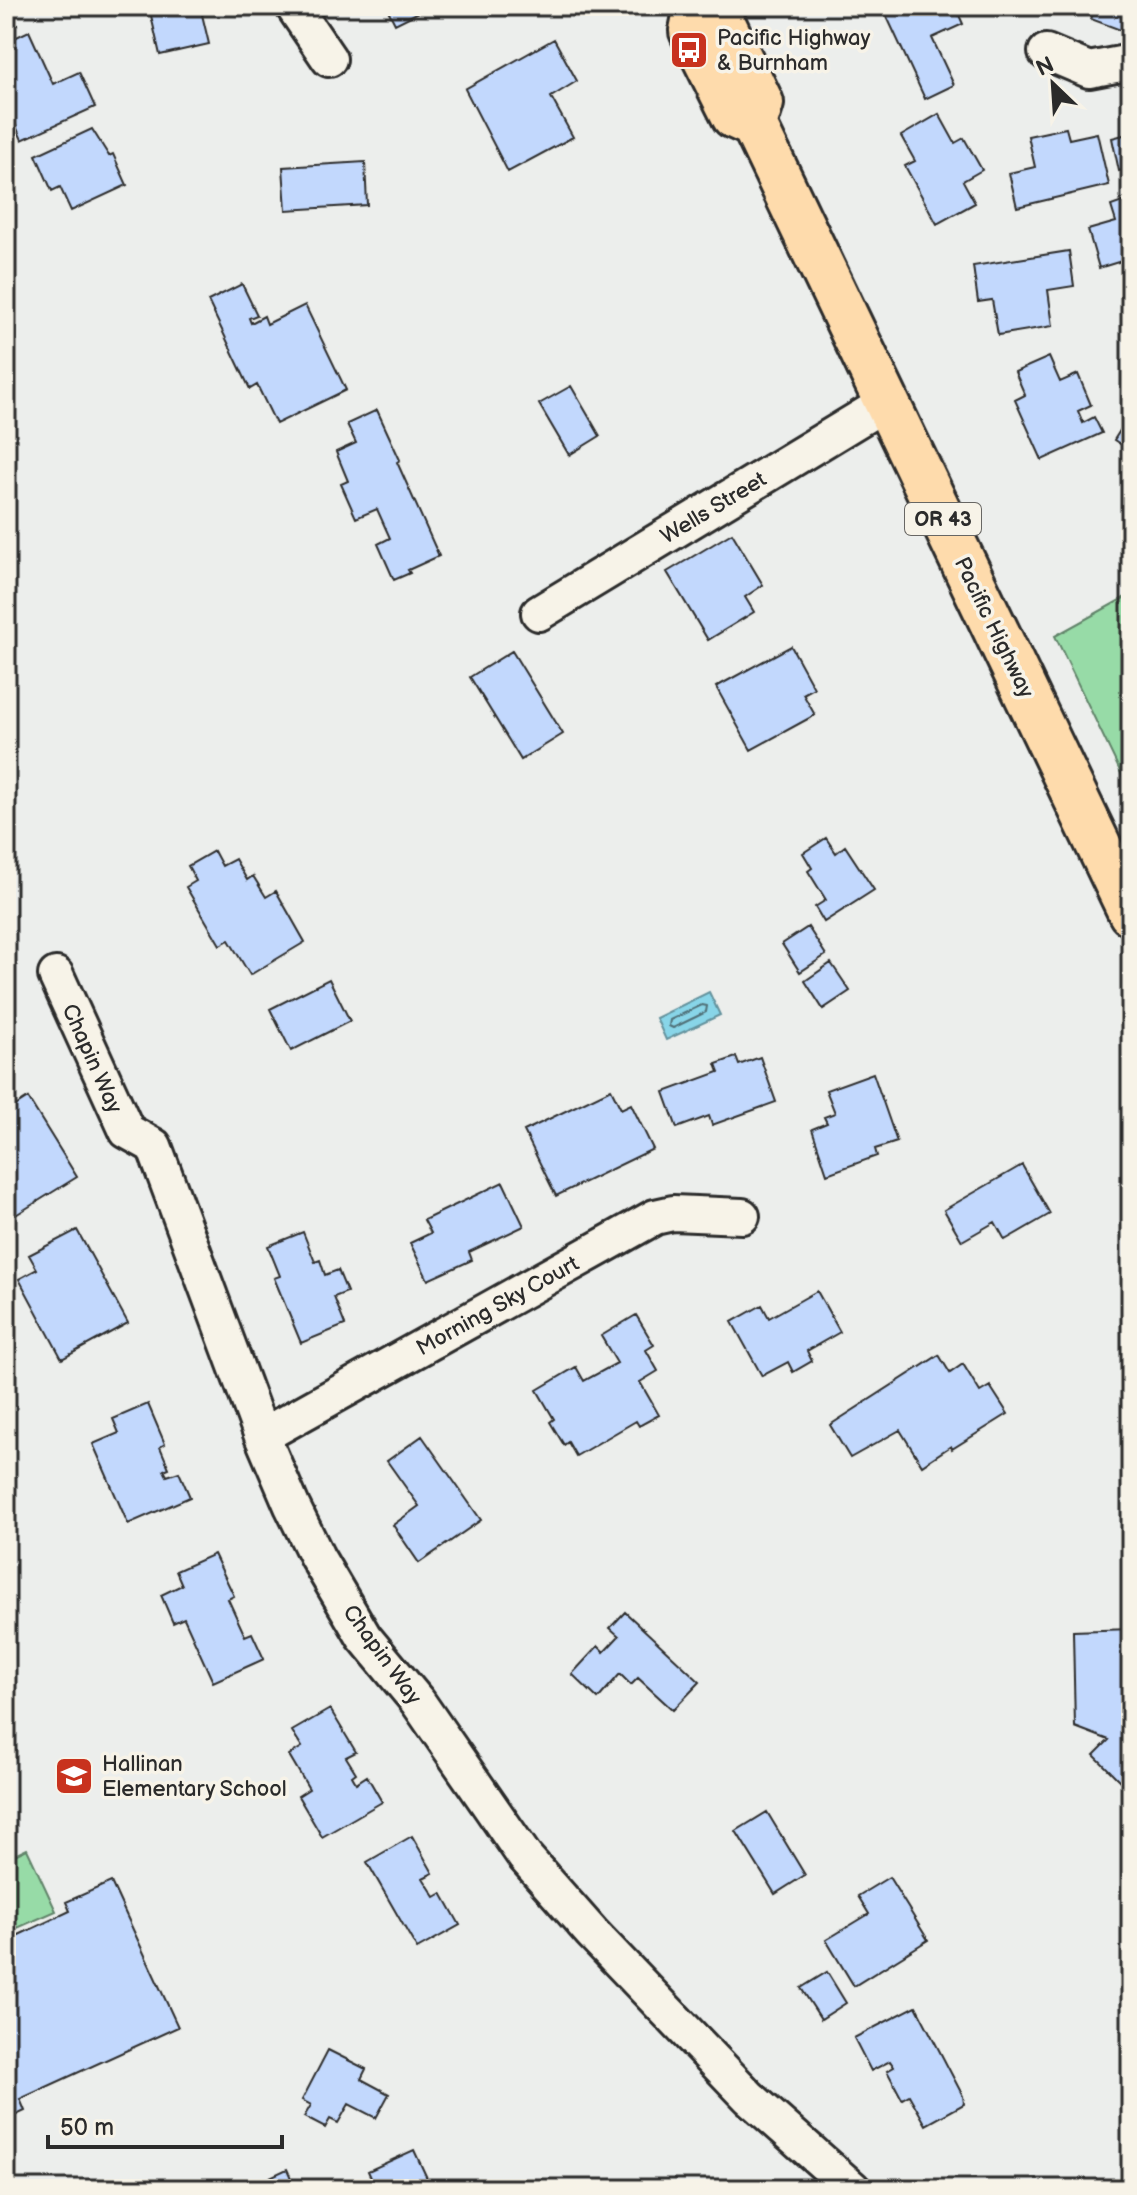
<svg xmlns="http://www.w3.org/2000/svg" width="1137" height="2195" font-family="'Balsamiq Sans',sans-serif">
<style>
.green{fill:#97dba7;stroke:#618369;stroke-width:2}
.water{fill:#88d5e8;stroke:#63919c;stroke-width:2}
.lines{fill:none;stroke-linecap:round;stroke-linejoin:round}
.shore{stroke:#506f77;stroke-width:2}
.building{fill:#c2d8fd;stroke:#2b2b2b;stroke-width:2}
.street-casing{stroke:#2b2b2b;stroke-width:40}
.primary-casing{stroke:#2b2b2b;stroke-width:50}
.street{stroke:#f7f3e8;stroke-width:34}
.primary{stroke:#fedbac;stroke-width:44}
.labels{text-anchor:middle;stroke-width:7;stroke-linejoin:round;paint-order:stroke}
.shield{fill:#f7f3e8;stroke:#686764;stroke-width:2}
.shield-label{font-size:20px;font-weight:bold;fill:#2b2b2b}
.poi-label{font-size:22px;fill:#2b2b2b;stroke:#f7f3e8;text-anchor:start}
.street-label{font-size:22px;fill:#2b2b2b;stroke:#f7f3e8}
</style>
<rect width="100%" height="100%" fill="#eceeec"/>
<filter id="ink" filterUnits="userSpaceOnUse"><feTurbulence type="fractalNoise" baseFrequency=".0125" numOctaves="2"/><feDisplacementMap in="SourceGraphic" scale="16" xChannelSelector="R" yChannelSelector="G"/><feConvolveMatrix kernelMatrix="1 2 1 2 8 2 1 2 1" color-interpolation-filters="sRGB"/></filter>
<g filter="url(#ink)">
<path class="green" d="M1131 594V794L1055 636Z
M27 1849 56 1911 6 1933V1859Z"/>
<path class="water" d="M709 992 720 1015 666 1040 656 1018Z"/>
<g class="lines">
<path class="shore" d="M702 1005 707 1006 706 1012 673 1028 669 1026 670 1020Z"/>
</g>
<path class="building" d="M6 6 17 25 6 30Z
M155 6H200L209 44 160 55 150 11 156 10Z
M386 6H431L395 24Z
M882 6H955L963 24 932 38 954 85 925 99Z
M1096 6H1131V18L1126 32 1091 19Z
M29 31 53 84 79 72 95 107 22 140 8 108 11 107 6 95V42Z
M554 39 577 81 551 97 573 137 508 172 465 89Z
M939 114 955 143 964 138 982 170 963 181 975 203 937 224 905 166 915 161 901 136Z
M1066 128 1069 139 1097 133 1109 185 1017 207 1009 173 1035 167 1028 136Z
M92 129 109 156 113 154 127 185 71 211 60 187 52 191 36 155Z
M1131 133V168L1119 171 1112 138Z
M365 162 367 205 286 210 283 167Z
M1131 199V269L1128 259 1099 268 1088 230 1116 222 1111 206Z
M1069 251 1074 286 1048 290 1053 326 998 335 992 300 978 302 973 266Z
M242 284 257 315 249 318 251 323 264 316 267 324 305 305 346 390 276 424 257 385 250 389 208 301Z
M1049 357 1060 382 1078 374 1091 405 1078 411 1083 423 1094 417 1102 433 1042 460 1015 400 1025 395 1015 372Z
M571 386 600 436 569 455 539 404Z
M377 410 400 460 397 462 439 556 408 570 410 573 394 580 378 544 390 538 377 509 356 518 341 484 348 481 336 452 356 443 347 424Z
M1131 413V451L1114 440Z
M732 533 763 585 745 597 754 612 708 640 667 572Z
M791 646 814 688 803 694 815 715 751 750 716 687Z
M512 651 563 734 521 760 470 677Z
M826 838 836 853 845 846 874 890 824 922 815 907 826 900 808 871 812 868 803 853Z
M214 851 222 866 235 859 247 880 253 876 266 897 276 891 305 942 250 975 229 940 220 945 186 887 196 881 188 866Z
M808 927 826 955 800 972 782 944Z
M831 963 850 991 823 1009 805 981Z
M329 979 350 1021 291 1051 270 1009Z
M736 1057 739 1065 760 1057 776 1102 712 1125 709 1116 677 1128 664 1092 719 1072 716 1064Z
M873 1073 897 1142 875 1149 877 1156 827 1174 812 1129 827 1123 824 1117 835 1113 826 1090Z
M611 1089 621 1109 631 1104 653 1149 556 1196 524 1131Z
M28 1098 77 1177 14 1216 6 1204V1112Z
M1022 1165 1050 1214 1005 1240 995 1222 962 1241 944 1210Z
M503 1182 524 1226 469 1252 472 1260 428 1280 410 1243 431 1233 424 1220Z
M77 1230 128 1323 62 1359 19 1279 37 1269 29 1255Z
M303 1232 315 1262 320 1260 325 1275 338 1270 347 1292 334 1297 345 1325 301 1343 274 1278 280 1276 268 1246Z
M817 1291 840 1332 807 1351 812 1361 793 1372 788 1362 762 1376 732 1322 762 1305 769 1318Z
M636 1315 654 1345 646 1350 658 1371 640 1382 659 1415 639 1426 636 1421 576 1456 568 1442 564 1445 550 1422 554 1419 537 1390 576 1367 584 1381 617 1363 601 1336Z
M939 1355 950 1373 963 1364 980 1392 990 1386 1008 1414 952 1449 951 1446 922 1465 900 1430 850 1458 830 1425Z
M148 1404 165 1444 160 1447 169 1468 164 1470 167 1476 179 1472 190 1497 128 1524 93 1444 119 1433 113 1419Z
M422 1436 481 1520 419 1563 393 1525 419 1506 387 1461Z
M214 1554 234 1596 228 1599 245 1636 252 1633 264 1659 213 1682 184 1618 173 1623 161 1595 182 1585 176 1571Z
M625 1612 700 1682 673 1710 638 1678 631 1685 620 1674 598 1699 572 1674 598 1646 604 1652 619 1636 610 1628Z
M1131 1629V1781L1127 1788 1094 1755 1109 1740 1075 1727 1073 1631Z
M330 1709 356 1752 346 1757 356 1773 352 1776 356 1783 367 1776 382 1802 322 1837 298 1796 309 1789 289 1755 302 1747 292 1731Z
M767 1812 805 1875 775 1894 736 1831Z
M412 1836 433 1873 423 1878 435 1897 442 1893 460 1925 417 1949 367 1862Z
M889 1877 928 1940 854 1986 826 1940 869 1914 858 1896Z
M111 1882 178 2027 20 2099 25 2111 6 2120V1941L70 1911 66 1902Z
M827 1972 846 2003 821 2019 801 1988Z
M916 2006 963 2096 964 2104 926 2125 909 2095 902 2099 887 2071 894 2067 890 2061 871 2071 854 2038Z
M328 2050 366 2069 361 2079 389 2094 376 2118 349 2104 338 2123 330 2119 325 2128 304 2117 311 2105 302 2100Z
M414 2150 432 2189H376L368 2171Z
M287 2169 295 2187 244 2189Z
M745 2180 756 2189H738Z"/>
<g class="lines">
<defs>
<path id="street" d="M293 6 329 59
M1046 52 1089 70 1131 62
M539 613 887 402
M56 975 127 1131 154 1146 262 1436 292 1506 317 1557 364 1637 418 1702 525 1857 592 1933 749 2097 853 2189
M262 1436 655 1217 673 1213 742 1216"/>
<path id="primary" d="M697 6 692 31 701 50 734 116 754 125 1131 913
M697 6 719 15 761 103 754 125"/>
</defs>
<use href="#street" class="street-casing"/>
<use href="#primary" class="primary-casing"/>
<use href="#street" class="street"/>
<use href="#primary" class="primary"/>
</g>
</g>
<defs>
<symbol id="bus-square" viewBox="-11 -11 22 22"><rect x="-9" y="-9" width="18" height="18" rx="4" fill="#c8321e" stroke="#f7f3e8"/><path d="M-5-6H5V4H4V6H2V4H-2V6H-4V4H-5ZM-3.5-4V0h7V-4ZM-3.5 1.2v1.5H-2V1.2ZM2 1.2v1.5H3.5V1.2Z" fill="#fff"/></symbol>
<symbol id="school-square" viewBox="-11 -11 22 22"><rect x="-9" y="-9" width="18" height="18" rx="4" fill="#c8321e" stroke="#f7f3e8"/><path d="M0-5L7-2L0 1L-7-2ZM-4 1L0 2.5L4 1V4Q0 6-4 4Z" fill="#fff"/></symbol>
</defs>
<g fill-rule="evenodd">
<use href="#bus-square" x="667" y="28" width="44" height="44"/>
<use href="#school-square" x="52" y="1754" width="44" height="44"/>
</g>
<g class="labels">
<rect class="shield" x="905" y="503" width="76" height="32" rx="6"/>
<g class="shield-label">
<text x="943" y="526">OR 43</text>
</g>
<g class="poi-label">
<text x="717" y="45">Pacific Highway<tspan x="717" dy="25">&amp; Burnham</tspan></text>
<text x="102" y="1771">Hallinan<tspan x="102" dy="25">Elementary School</tspan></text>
</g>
<g class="street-label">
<text transform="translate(713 507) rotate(-31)" y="8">Wells Street</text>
<text transform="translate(995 627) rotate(64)" y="8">Pacific Highway</text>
<text transform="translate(93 1058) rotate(66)" y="8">Chapin Way</text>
<text transform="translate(497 1305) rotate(-29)" y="8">Morning Sky Court</text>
<text transform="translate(383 1654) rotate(54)" y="8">Chapin Way</text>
</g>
</g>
<rect width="1137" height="2195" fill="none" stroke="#f7f3e8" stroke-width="32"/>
<rect x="16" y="16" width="1105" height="2163" fill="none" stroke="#2b2b2b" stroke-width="3" filter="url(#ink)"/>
<g transform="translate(1053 84) rotate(335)" stroke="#f7f3e8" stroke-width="6" paint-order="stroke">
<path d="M0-6L14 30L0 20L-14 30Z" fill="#2b2b2b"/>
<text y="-12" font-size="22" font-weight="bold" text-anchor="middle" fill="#2b2b2b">N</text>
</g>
<path d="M48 2135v12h234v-12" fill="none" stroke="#2b2b2b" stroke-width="4"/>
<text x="60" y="2135" font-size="24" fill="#2b2b2b" stroke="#f7f3e8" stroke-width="6" paint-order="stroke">50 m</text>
</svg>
